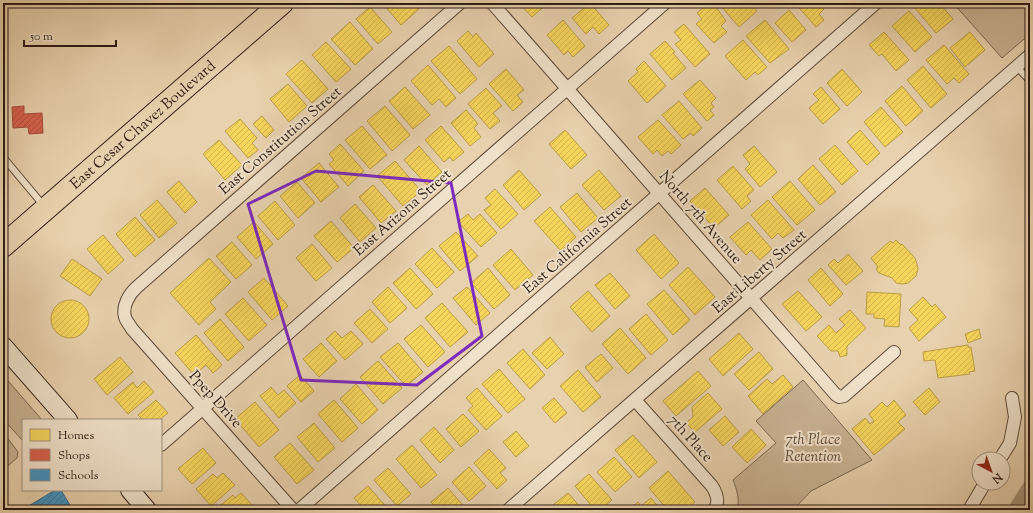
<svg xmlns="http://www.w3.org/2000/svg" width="1033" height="513" font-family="'Sorts Mill Goudy',serif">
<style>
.green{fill:#c8b293;stroke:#7a6652}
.homes{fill:url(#homes-hatch);stroke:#b99d46}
.shops{fill:url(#shops-hatch);stroke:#a34b3b}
.schools{fill:url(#schools-hatch);stroke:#3c6f8e}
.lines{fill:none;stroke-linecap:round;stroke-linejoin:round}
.canal{stroke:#a89379;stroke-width:13}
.lane-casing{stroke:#5a4839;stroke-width:8}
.street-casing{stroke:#5a4839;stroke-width:14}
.secondary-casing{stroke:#2b1a12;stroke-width:20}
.highway-casing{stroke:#2b1a12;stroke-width:24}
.lane{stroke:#f0e1ca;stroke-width:6}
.street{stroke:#f0e1ca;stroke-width:12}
.secondary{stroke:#f0e1ca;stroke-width:18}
.highway{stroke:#e8d1ae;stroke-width:22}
.marked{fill:none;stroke:#7b2cbf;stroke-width:3;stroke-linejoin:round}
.labels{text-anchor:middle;stroke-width:4;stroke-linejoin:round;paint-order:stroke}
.street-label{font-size:15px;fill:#2b1a12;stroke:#f0e1ca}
.park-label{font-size:15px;font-style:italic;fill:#5a4839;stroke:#f0e1ca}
</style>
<defs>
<pattern id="homes-hatch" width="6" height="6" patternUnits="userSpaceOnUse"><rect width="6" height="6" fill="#f6d55c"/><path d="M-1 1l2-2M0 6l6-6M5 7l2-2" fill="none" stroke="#d3b64f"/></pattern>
<pattern id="shops-hatch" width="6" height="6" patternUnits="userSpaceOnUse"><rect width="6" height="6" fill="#d6604d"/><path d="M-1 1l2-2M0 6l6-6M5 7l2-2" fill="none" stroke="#ae4e3f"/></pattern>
<pattern id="schools-hatch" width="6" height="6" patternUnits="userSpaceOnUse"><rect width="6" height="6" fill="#4393c3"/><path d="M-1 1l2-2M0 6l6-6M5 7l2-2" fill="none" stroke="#38779d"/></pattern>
</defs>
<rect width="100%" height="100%" fill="#e8d1ae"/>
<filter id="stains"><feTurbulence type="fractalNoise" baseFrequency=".005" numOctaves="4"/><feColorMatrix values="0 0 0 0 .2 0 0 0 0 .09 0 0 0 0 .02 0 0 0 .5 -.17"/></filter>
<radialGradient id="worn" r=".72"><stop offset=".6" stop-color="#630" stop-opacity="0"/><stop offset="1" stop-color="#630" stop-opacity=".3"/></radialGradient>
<path class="green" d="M953 3H1030V34L1002 58Z
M3 375 42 420H23V441L3 419Z
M803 380 872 460 811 491 793 510H737C740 499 737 490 733 480L776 443 756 421Z
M3 432 18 452 17 458 3 470Z"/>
<path class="homes" d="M382 3H413L419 9 401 25Z
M519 3H548L532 17Z
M590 3 609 25 599 34 593 27 586 34 572 18Z
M709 3H713L726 21 721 26 727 32 714 43 696 24 702 19 697 13Z
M722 3H750L757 11 739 27 720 5Z
M795 3H826L822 6 824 9 819 14 824 20 816 27Z
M918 3H939L953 19 936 33 914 7Z
M370 7 392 32 378 44 356 19Z
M789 10 806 30 792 42 775 23Z
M909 11 932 37 915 52 892 26Z
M563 20 585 46 573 57 568 51 564 55 547 35Z
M765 20 789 49 770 63 746 36Z
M350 22 373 49 355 65 331 39Z
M684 24 710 54 695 67 675 44 681 40 674 32Z
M468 31 473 37 476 33 494 54 479 67 457 41Z
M884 32 909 60 896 71 882 54 879 56 869 45Z
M970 32 985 50 965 67 950 48Z
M743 40 767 67 758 75 755 72 746 80 725 56Z
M665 41 675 52 673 53 686 68 672 80 650 54Z
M326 42 351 69 336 82 312 55Z
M944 45 969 74 959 83 954 78 947 84 926 60Z
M449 46 477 79 460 94 431 61Z
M302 60 328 89 312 103 286 74Z
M644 61 666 86 647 103 628 81 638 72 636 69Z
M428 65 456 98 446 107 439 99 432 105 411 81Z
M923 66 947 94 931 108 907 80Z
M506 69 524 90 517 95 523 102 513 111 489 84Z
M842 69 862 92 847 106 827 83Z
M700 80 716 98 711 103 714 107 710 110 714 115 707 121 683 94Z
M288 84 307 106 289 122 270 99Z
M902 86 923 111 906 126 885 101Z
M405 87 430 115 413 129 389 101Z
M821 87 840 109 823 124 809 108 819 100 813 94Z
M486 88 502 106 493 113 500 121 490 129 468 104Z
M679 101 702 128 693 136 691 133 683 139 662 115Z
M385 106 410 135 392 151 367 121Z
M881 107 903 132 885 147 864 122Z
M466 110 478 124 474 128 481 137 470 146 451 123Z
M262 116 274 130 266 138 253 124Z
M240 119 257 138 252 143 258 150 248 158 225 131Z
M658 120 681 145 671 154 668 151 662 156 657 150 653 154 638 137Z
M362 126 387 155 370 169 345 140Z
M441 126 464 152 453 161 450 157 444 162 425 140Z
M565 130 587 155 571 169 549 144Z
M860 130 880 153 867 165 847 142Z
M219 140 242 165 225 180 203 154Z
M340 144 364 171 348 186 329 164 334 160 329 154Z
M835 145 858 171 842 185 819 159Z
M419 146 442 172 427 185 404 160Z
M754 146 777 172 760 187 745 169 750 164 743 155Z
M395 161 421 191 403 206 377 176Z
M319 163 339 187 321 202 301 178Z
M813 165 836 192 820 205 798 179Z
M733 166 754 190 747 196 751 201 742 209 717 180Z
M519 170 541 195 524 210 503 185Z
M599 170 621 196 604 210 582 185Z
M179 181 197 202 185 213 167 192Z
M790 181 815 210 797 225 772 197Z
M297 182 315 203 298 218 280 196Z
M373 185 396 211 381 223 359 197Z
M705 188 729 215 714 228 690 201Z
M495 189 518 214 501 229 484 210 491 205 485 198Z
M577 193 598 218 581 232 560 207Z
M157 200 177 223 159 238 140 215Z
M768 200 794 230 783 238 778 233 772 239 751 215Z
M275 201 295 225 278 240 258 216Z
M355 204 376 228 360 242 340 218Z
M550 207 576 237 561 251 534 221Z
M468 214 473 220 480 214 497 233 481 247 458 222Z
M135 217 155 240 135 257 116 234Z
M331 221 354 248 337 262 314 236Z
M254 222 273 244 256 259 237 237Z
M748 222 772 249 760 260 751 250 746 255 730 237Z
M456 232 478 256 460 271 439 246Z
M654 234 679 263 661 279 636 250Z
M103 235 124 260 108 274 87 249Z
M896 240 901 245 902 244 915 258 917 264 918 269 916 276 908 283 902 284 896 283 892 278 879 273 876 269 878 267 871 258 890 241 893 243Z
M232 242 252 265 236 279 216 256Z
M312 244 332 268 316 281 296 258Z
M432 248 454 272 437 288 415 264Z
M511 249 533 275 515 290 493 265Z
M848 254 863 271 846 285 828 265 834 259 838 263Z
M209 258 231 282 210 302 216 309 199 325 170 293Z
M72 259 102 279 90 296 60 276Z
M688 267 715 297 695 315 669 285Z
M410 268 433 294 416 309 393 283Z
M488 268 510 295 494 309 471 283Z
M821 268 843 294 830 306 808 280Z
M610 273 630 296 615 309 595 285Z
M264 278 288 306 272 320 248 292Z
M388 287 407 308 390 323 372 302Z
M467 287 490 313 476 325 453 298Z
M664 290 690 320 673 335 647 304Z
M588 291 610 316 592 332 570 307Z
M798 291 822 317 806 331 782 304Z
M867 292 901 294 899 327 884 326 885 319 874 318V314H866Z
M923 297 932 307 935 304 946 317 919 341 909 328 918 320 909 310Z
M243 298 267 325 249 341 225 314Z
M51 319a19 19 0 1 1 38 0a19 19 0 1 1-38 0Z
M442 303 468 332 450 347 425 318Z
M370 309 388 329 372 343 354 323Z
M850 310 866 328 847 346V355L840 357 838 351H831L817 336 829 325 836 333 845 325 839 319Z
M646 314 668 340 651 355 629 329Z
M220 319 244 347 228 361 204 333Z
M421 325 445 352 428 367 404 339Z
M620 328 646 358 628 374 602 344Z
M979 329 981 338 968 343 965 334Z
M335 331 342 338 351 331 363 344 345 360 326 339Z
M739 333 753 349 723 376 709 359Z
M196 335 222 365 213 373 206 365 194 375 175 353Z
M550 337 564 354 547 369 532 353Z
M321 343 337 361 319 377 303 359Z
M398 343 423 372 406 386 380 357Z
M968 345 969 348 971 347 975 371 969 372 970 374 938 378 935 360 924 361 923 352Z
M523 349 545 375 530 389 507 363Z
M759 352 773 369 749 390 734 374Z
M601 354 613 368 597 382 585 367Z
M120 357 133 372 107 395 94 379Z
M378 361 402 388 383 404 360 377Z
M499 369 525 399 508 413 482 384Z
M578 370 601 397 583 412 560 386Z
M698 371 711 386 676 416 663 401Z
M300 375 314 391 301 402 287 386Z
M783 375 793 387 763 414 748 396 767 379 772 384Z
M144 381 154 392 128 414 114 398 133 382 137 388Z
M356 384 378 410 362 424 340 399Z
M271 387 278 395 284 390 296 403 279 418 260 396Z
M477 388 502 416 486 430 468 410 473 406 466 398Z
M929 388 940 402 925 415 913 402Z
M708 393 722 409 695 432 686 423 693 417 692 407Z
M554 398 567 413 555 423 542 408Z
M156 400 168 413 159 420H143L138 415Z
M334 400 358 428 342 442 318 414Z
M894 400 906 415 898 422 905 429 874 455 852 429 865 418 870 424 874 421 869 414 882 402 887 407Z
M255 402 279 430 259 447 235 419Z
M463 414 479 431 461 447 446 429Z
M725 416 739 432 723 446 709 430Z
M314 423 335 448 318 462 297 437Z
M434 427 454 450 440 463 420 440Z
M751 429 766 445 747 463 732 447Z
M516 431 529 446 516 457 503 442Z
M633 435 657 462 639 478 615 450Z
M290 443 314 470 297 484 274 457Z
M412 445 437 475 421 488 396 459Z
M203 448 216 463 192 484 178 469Z
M489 449 506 468 500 473 507 480 497 489 474 463Z
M614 457 632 477 615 492 597 472Z
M469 467 486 486 469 501 452 482Z
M388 468 411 494 397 506 374 480Z
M668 471 695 502 686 510H668L649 488Z
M223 473 235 485 211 506 196 489 213 474 217 478Z
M589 474 612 500 601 510H595L575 486Z
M368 486 389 510H365L354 498Z
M448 488 467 510H438L431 502Z
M241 493 254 507 250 510H215L233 495 235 498Z
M568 493 583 510H557L553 505Z
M651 498 661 510H631L630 509 638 502 641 506Z
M347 505 351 510H342Z
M425 506 428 510H420Z"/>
<path class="shops" d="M24 106V114L42 113 43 133 29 134 28 127 13 128 12 107Z"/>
<path class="schools" d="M55 490H61L73 510H22Z"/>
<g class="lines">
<path class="canal" d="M1014 510 1030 485"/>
<defs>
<path id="lane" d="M1017 67 1030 81
M3 157 44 206"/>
<path id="street" d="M492 3 836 395 839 397 844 396 894 352
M635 400 712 486C717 494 720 502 714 510
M161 445 665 3
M1000 459 1010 443 1015 417 1012 398
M293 510 132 329C130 325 126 321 125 317 122 306 129 294 137 287L460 3
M299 510 876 3
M508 510 1030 55
M969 510 985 483"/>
<path id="secondary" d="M3 346 68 420
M130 490 147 510"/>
<g id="highway">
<path id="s1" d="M3 246 282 3"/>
</g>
</defs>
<use href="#lane" class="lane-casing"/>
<use href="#street" class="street-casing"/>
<use href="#secondary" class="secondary-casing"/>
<use href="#highway" class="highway-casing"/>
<use href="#lane" class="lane"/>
<use href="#street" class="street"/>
<use href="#secondary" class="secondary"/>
<use href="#highway" class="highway"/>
</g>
<path class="marked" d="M316 171 451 183 482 336 417 385 301 380 248 204Z"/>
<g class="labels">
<g class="street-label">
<text dy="5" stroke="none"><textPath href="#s1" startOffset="185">East Cesar Chavez Boulevard</textPath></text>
<text transform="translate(280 140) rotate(-41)" y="5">East Constitution Street</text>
<text transform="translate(402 212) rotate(-41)" y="5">East Arizona Street</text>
<text transform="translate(701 217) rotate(49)" y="5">North 7th Avenue</text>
<text transform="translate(577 245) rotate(-41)" y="5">East California Street</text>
<text transform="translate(759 271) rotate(-41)" y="5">East Liberty Street</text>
<text transform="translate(216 399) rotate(48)" y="5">Ppep Drive</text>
<text transform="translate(691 438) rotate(48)" y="5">7th Place</text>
</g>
<g class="park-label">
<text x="813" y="444">7th Place<tspan x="813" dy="17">Retention</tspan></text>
</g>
</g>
<rect width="1033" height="513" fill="none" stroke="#e8d1ae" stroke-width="16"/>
<rect x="4" y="4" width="1025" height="505" fill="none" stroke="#2b1a12" stroke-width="2"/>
<rect x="8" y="8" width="1017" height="497" fill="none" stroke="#2b1a12"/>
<rect x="22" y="419" width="140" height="72" fill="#f0e1ca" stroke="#a19180"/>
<rect x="30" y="429" width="20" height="12" fill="#f6d55c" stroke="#a19180"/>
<text x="58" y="439" font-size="12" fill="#2b1a12">Homes</text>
<rect x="30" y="449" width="20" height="12" fill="#d6604d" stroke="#a19180"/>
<text x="58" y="459" font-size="12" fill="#2b1a12">Shops</text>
<rect x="30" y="469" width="20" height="12" fill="#4393c3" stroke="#a19180"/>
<text x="58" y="479" font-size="12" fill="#2b1a12">Schools</text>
<g transform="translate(991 471) rotate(139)"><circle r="19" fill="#f0e1ca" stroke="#a19180"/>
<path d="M0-3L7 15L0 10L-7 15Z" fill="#8f2418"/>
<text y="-6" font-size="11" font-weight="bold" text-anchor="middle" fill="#2b1a12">N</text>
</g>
<path d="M24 40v6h92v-6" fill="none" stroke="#2b1a12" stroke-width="2"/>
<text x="30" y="40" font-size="12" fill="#2b1a12" stroke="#f0e1ca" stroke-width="3" paint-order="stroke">50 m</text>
<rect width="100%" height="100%" filter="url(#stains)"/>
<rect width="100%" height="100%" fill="url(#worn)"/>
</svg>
